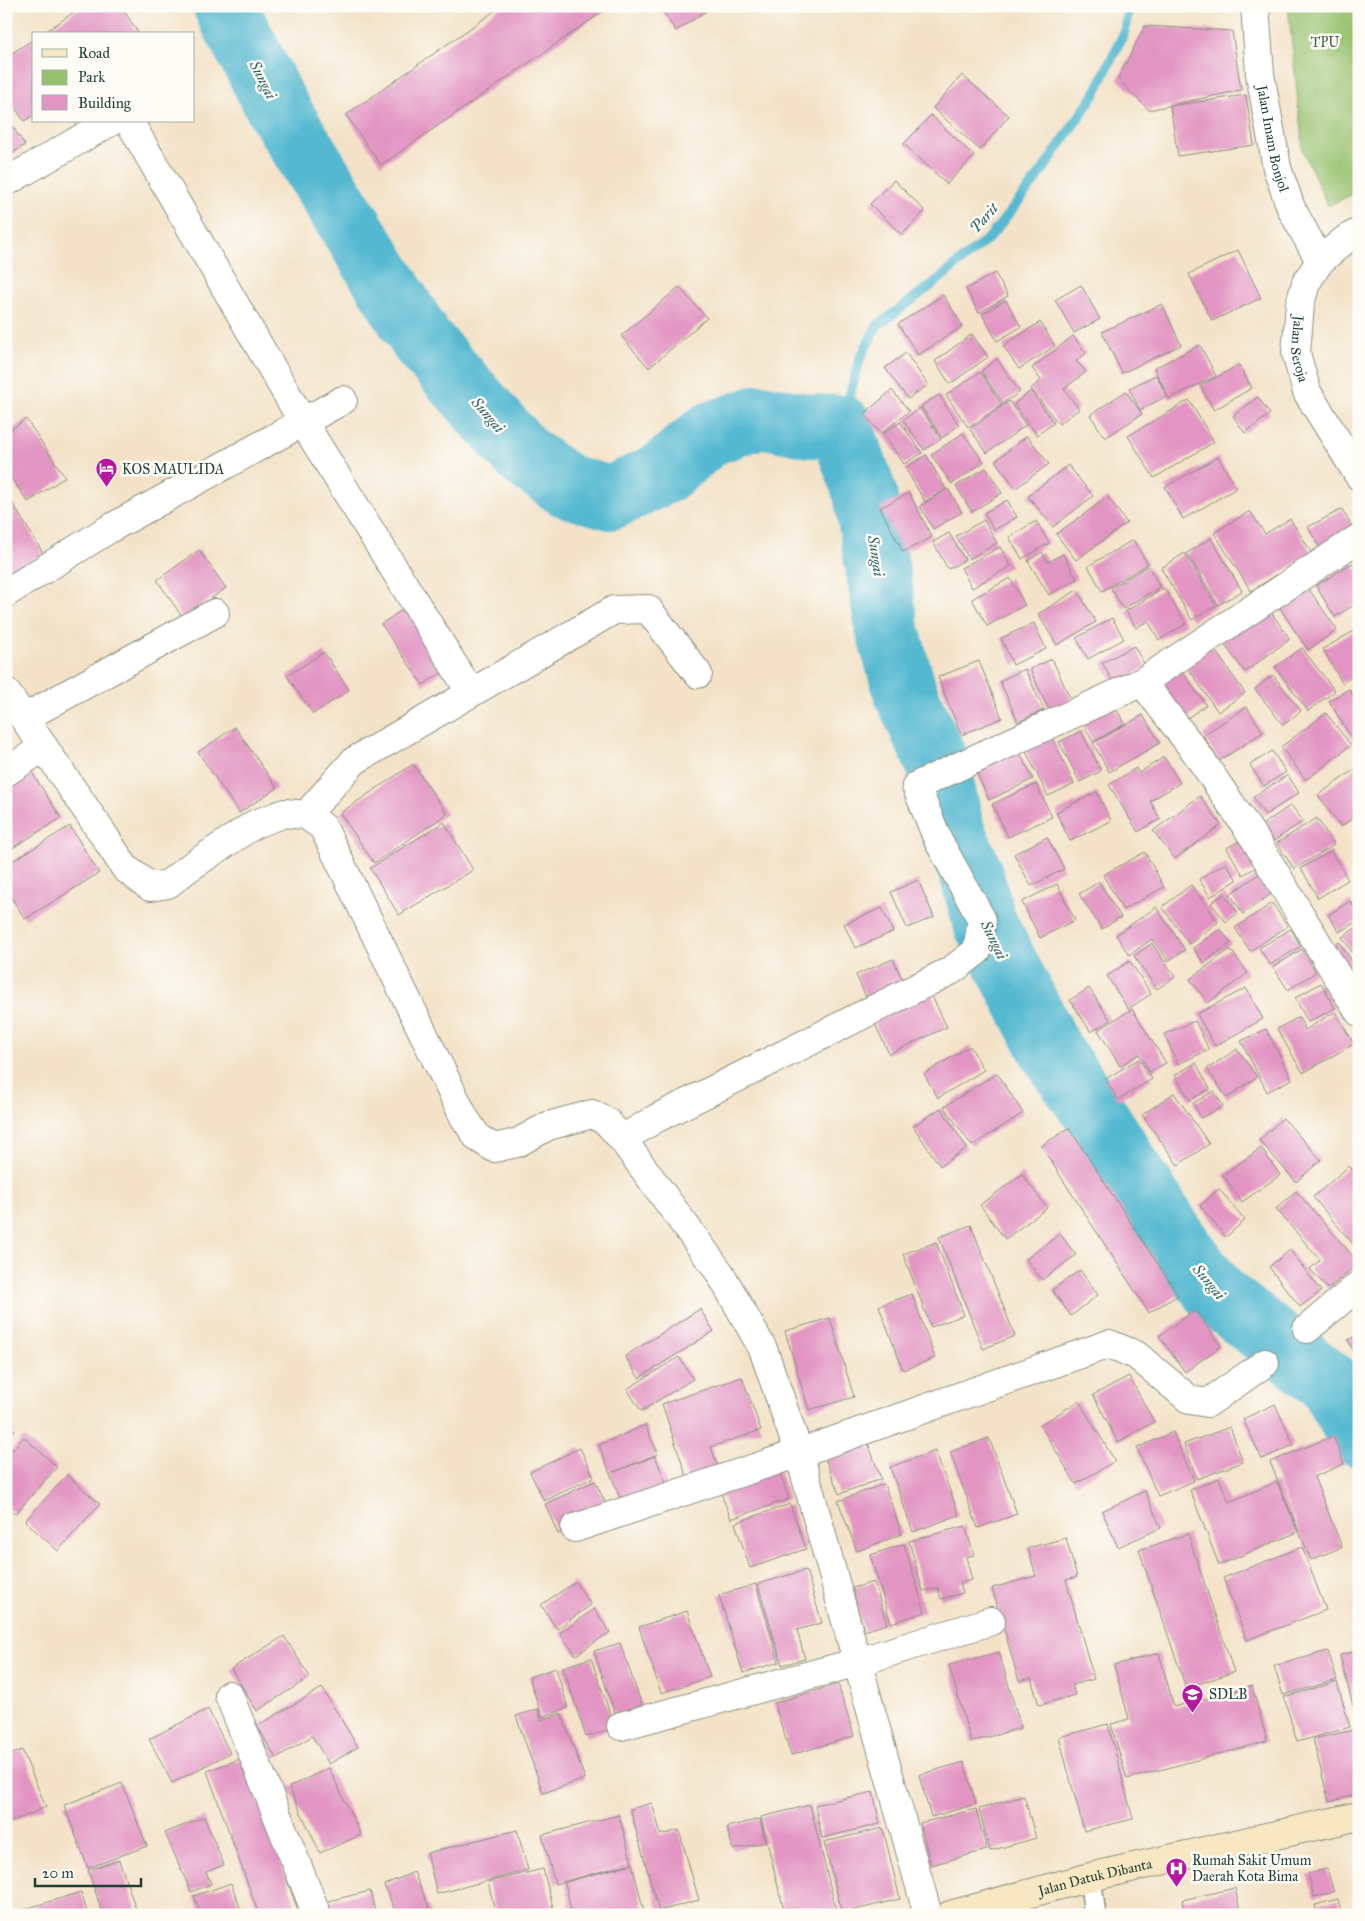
<svg xmlns="http://www.w3.org/2000/svg" width="1365" height="1921" font-family="'IM FELL Great Primer',serif">
<style>
.green{fill:#97c16e;stroke:#5b7f51}
.lines{fill:none;stroke-linecap:round;stroke-linejoin:round}
.stream{stroke:#52b8d0;stroke-width:10}
.river{stroke:#52b8d0;stroke-width:64}
.building{fill:#e295c3}
.service-casing{stroke:#89907e;stroke-width:24}
.minor-casing{stroke:#89907e;stroke-width:30}
.tertiary-casing{stroke:#89907e;stroke-width:30}
.secondary-casing{stroke:#89907e;stroke-width:30}
.service{stroke:#fff;stroke-width:21}
.minor{stroke:#fff;stroke-width:28}
.tertiary{stroke:#fff;stroke-width:28}
.secondary{stroke:#f7e8c3;stroke-width:28}
.labels{text-anchor:middle;stroke-width:5;stroke-linejoin:round;paint-order:stroke}
.park-label{font-size:14px;fill:#3d5e42;stroke:#fdfcf7}
.street-label{font-size:14px;fill:#1f3d34;stroke:#fdfcf7}
.poi-label{font-size:14px;fill:#1f3d34;stroke:#fdfcf7;text-anchor:start}
.water-label{font-size:15px;font-style:italic;fill:#2e6263;stroke:#fdfcf7}
</style>
<rect width="100%" height="100%" fill="#fdfcf7"/>
<filter id="ink" filterUnits="userSpaceOnUse"><feTurbulence type="fractalNoise" baseFrequency=".02" numOctaves="2"/><feDisplacementMap in="SourceGraphic" scale="10" xChannelSelector="R" yChannelSelector="G"/><feConvolveMatrix kernelMatrix="1 2 1 2 8 2 1 2 1" color-interpolation-filters="sRGB"/></filter>
<filter id="wash" filterUnits="userSpaceOnUse"><feTurbulence type="fractalNoise" baseFrequency=".0096" numOctaves="4" result="noise"/><feDisplacementMap in="SourceGraphic" scale="20" xChannelSelector="R" yChannelSelector="G"/><feGaussianBlur stdDeviation="1.12" result="paint"/><feColorMatrix in="noise" values="0 0 0 0 0 0 0 0 0 0 0 0 0 0 0 0 0 1.4 0 .05"/><feComposite in="paint" operator="in"/></filter>
<g filter="url(#wash)">
<rect width="100%" height="100%" fill="#f3e2c7"/>
<path class="green" d="M1288 6H1359V191L1328 206 1303 151Z"/>
<g class="lines">
<path class="stream" d="M841 427 860 358 877 326 933 284 990 237 1038 177 1094 95 1124 33 1129 6"/>
<path class="river" d="M225 6 277 107 422 341 524 456 567 486 611 498 663 473 710 434 761 416 810 426 841 427 865 493 887 628 906 694 938 764 953 831 970 870 985 923 1053 1054 1097 1117 1175 1239 1218 1296 1330 1383 1359 1435"/>
</g>
<g id="blocks">
<path class="building" d="M83 6H121L139 34H42Z
M502 6H611L381 165 346 115Z
M659 6H713L676 31Z
M1145 26 1232 31 1241 90 1149 110 1118 79Z
M34 39V115L24 121 6 94V57Z
M962 75 1009 116 980 150 933 108Z
M1246 95 1254 145 1178 156 1170 106Z
M931 115 974 156 947 184 904 144Z
M6 117 25 145 6 158Z
M894 180 925 211 902 235 870 204Z
M1238 250 1261 298 1212 321 1189 274Z
M995 273 1008 296 979 313 966 289Z
M1081 285 1100 319 1074 333 1055 300Z
M679 287 707 318 649 368 621 336Z
M943 295 963 326 918 355 898 324Z
M1006 300 1021 327 997 341 982 314Z
M1162 304 1181 345 1122 373 1102 332Z
M1040 322 1055 346 1019 369 1003 346Z
M972 334 988 357 950 384 935 361Z
M1073 336 1086 353 1076 361 1086 372 1064 389 1079 409 1059 424 1031 389 1041 380 1032 368Z
M1200 345 1216 376 1169 399 1154 368Z
M906 353 928 385 908 399 885 368Z
M997 359 1020 392 1003 403 981 371Z
M1239 365 1252 388 1214 410 1200 386Z
M980 372 1002 405 968 427 946 395Z
M1156 375 1167 396 1140 410 1129 388Z
M892 390 909 411 881 434 864 414Z
M1031 391 1054 423 1037 435 1014 404Z
M1126 391 1142 414 1105 438 1090 415Z
M939 395 959 425 942 438 921 406Z
M1258 397 1270 414 1245 433 1233 416Z
M1189 400 1214 442 1154 478 1128 436Z
M1009 401 1026 425 987 453 970 429Z
M920 408 941 439 924 450 903 420Z
M26 419 65 477 28 502 6 471V433Z
M900 422 922 453 904 464 883 434Z
M963 433 984 462 952 484 931 455Z
M1027 436 1049 464 1016 488 995 461Z
M926 455 946 489 925 502 905 468Z
M1218 457 1237 488 1183 519 1165 487Z
M1068 465 1093 496 1053 527 1028 496Z
M986 468 1002 493 972 512 956 486Z
M948 489 962 512 933 529 920 506Z
M6 493 43 553 6 576Z
M909 493 932 537 903 552 880 508Z
M1108 497 1127 523 1076 560 1056 534Z
M1007 500 1017 517 994 530 984 513Z
M1342 509 1354 531 1321 550 1308 527Z
M1250 511 1265 534 1290 519 1312 553 1251 591 1214 533Z
M984 520 997 543 969 559 956 536Z
M1036 521 1049 543 1022 559 1009 537Z
M949 533 965 560 948 569 933 542Z
M1211 538 1242 591 1218 605 1187 553Z
M1133 540 1148 564 1102 591 1088 566Z
M1000 547 1011 566 972 588 961 568Z
M199 550 226 588 183 618 157 580Z
M1042 552 1048 562 1063 554 1077 579 1049 595 1028 561Z
M1185 553 1216 606 1192 620 1161 568Z
M1352 563 1359 574V602L1335 617 1316 586Z
M1148 566 1160 587 1123 609 1111 588Z
M1010 578 1025 605 987 626 972 599Z
M1306 585 1337 630 1308 650 1277 604Z
M1164 588 1186 624 1159 640 1148 621 1136 628 1126 611Z
M1077 590 1096 622 1057 645 1038 614Z
M419 599 460 660 423 685 381 624Z
M1268 608 1290 639 1245 672 1222 641Z
M1112 618 1124 639 1088 659 1076 638Z
M1034 623 1046 649 1013 665 1001 638Z
M1359 628V673L1342 683 1323 649Z
M1134 646 1146 667 1115 685 1102 663Z
M1212 646 1245 693 1218 712 1186 665Z
M1302 648 1335 691 1308 711 1275 667Z
M324 652 349 690 313 714 287 676Z
M1052 659 1071 700 1049 710 1030 669Z
M979 661 1002 718 961 735 938 677Z
M1179 667 1206 705 1183 721 1156 683Z
M1025 669 1044 710 1018 722 1000 681Z
M1273 675 1301 711 1283 725 1255 689Z
M1349 689 1359 704V740L1354 742 1329 701Z
M1113 703 1125 724 1093 742 1081 720Z
M1247 707 1263 732 1219 761 1203 735Z
M1326 713 1351 745 1306 780 1281 747Z
M1143 715 1160 743 1109 772 1093 743Z
M235 727 277 788 239 813 198 752Z
M1081 731 1101 771 1080 782 1059 742Z
M1050 733 1074 784 1048 796 1023 746Z
M1017 747 1033 779 989 800 974 767Z
M1272 751 1286 772 1264 786 1250 765Z
M1164 757 1180 783 1150 801 1160 819 1138 832 1109 785 1136 768 1139 773Z
M413 764 447 814 374 863 340 813Z
M1358 767 1359 813 1341 827 1318 795Z
M31 771 61 818 6 852V787Z
M1288 775 1299 793 1265 815 1253 797Z
M1036 784 1052 817 1008 837 992 804Z
M1097 792 1111 821 1070 841 1056 812Z
M1200 796 1221 825 1175 859 1153 831Z
M1291 805 1303 821 1274 841 1262 825Z
M1317 818 1334 845 1294 869 1277 843Z
M444 822 473 870 399 915 370 868Z
M70 826 99 873 25 919 6 889V865Z
M1047 837 1064 869 1031 886 1014 854Z
M1244 838 1260 865 1243 875 1227 848Z
M1331 851 1348 880 1318 898 1301 868Z
M1145 852 1164 887 1123 910 1103 875Z
M1226 863 1237 880 1210 897 1199 879Z
M1262 872 1275 891 1243 914 1230 894Z
M918 880 934 917 907 928 891 892Z
M1099 882 1121 917 1102 929 1079 894Z
M1057 884 1075 920 1040 938 1022 902Z
M1191 885 1218 922 1189 944 1162 907Z
M1224 894 1238 913 1226 922 1211 903Z
M1350 901 1359 914V920L1339 932 1328 915Z
M1272 903 1288 926 1250 951 1235 928Z
M1156 907 1185 950 1168 961 1152 939 1129 955 1116 935Z
M882 908 893 932 855 948 844 924Z
M1359 926V962L1342 937Z
M1220 929 1231 943 1204 963 1193 948Z
M1291 929 1301 946 1270 965 1259 948Z
M1339 942 1357 968 1345 976 1327 950Z
M1152 943 1175 977 1157 989 1134 956Z
M1230 949 1248 973 1208 1003 1190 979Z
M1302 949 1316 972 1288 990 1273 967Z
M893 959 904 983 867 999 856 975Z
M1130 961 1151 994 1128 1009 1107 976Z
M1321 983 1335 1008 1308 1022 1295 998Z
M927 986 947 1027 889 1054 870 1013Z
M1089 988 1110 1020 1091 1032 1070 1000Z
M1246 988 1263 1019 1215 1046 1197 1014Z
M1132 1009 1166 1063 1150 1072 1139 1054 1120 1066 1098 1030Z
M1335 1012 1354 1044 1303 1073 1277 1029 1299 1017 1305 1030Z
M1195 1021 1209 1050 1178 1064 1164 1034Z
M1266 1029 1292 1079 1267 1092 1241 1041Z
M970 1046 984 1070 938 1098 924 1074Z
M1237 1049 1257 1077 1227 1098 1207 1069Z
M1139 1059 1152 1079 1118 1100 1105 1079Z
M1196 1063 1210 1089 1190 1100 1175 1075Z
M997 1073 1023 1113 972 1146 944 1107Z
M1214 1091 1223 1106 1201 1118 1193 1103Z
M1174 1093 1209 1144 1178 1165 1142 1115Z
M941 1108 967 1148 940 1166 913 1126Z
M1283 1118 1321 1160 1296 1182 1259 1140Z
M1069 1128 1178 1295 1149 1313 1041 1146Z
M1261 1148 1280 1175 1242 1202 1223 1175Z
M1349 1166 1359 1178V1239L1353 1244 1313 1197Z
M1022 1174 1047 1208 1005 1239 980 1205Z
M1219 1189 1245 1220 1226 1237 1200 1206Z
M1296 1191 1359 1263 1328 1289 1310 1269 1320 1260 1276 1209Z
M971 1225 1015 1336 983 1349 939 1237Z
M1060 1234 1076 1255 1042 1280 1026 1259Z
M936 1242 964 1315 931 1327 903 1254Z
M1290 1250 1321 1291 1300 1307 1269 1267Z
M1080 1270 1098 1295 1071 1316 1052 1290Z
M912 1294 935 1358 903 1370 879 1306Z
M700 1309 714 1331 639 1378 625 1356Z
M1195 1310 1221 1346 1185 1372 1159 1336Z
M830 1318 854 1397 809 1410 785 1331Z
M1359 1334V1362L1348 1340Z
M679 1357 693 1379 641 1411 627 1389Z
M1129 1376 1154 1422 1118 1442 1093 1395Z
M742 1377 761 1430 711 1447 719 1470 688 1481 662 1404Z
M1079 1401 1115 1461 1076 1484 1040 1425Z
M1275 1404 1294 1445 1262 1459 1243 1419Z
M6 1423 15 1430 6 1440Z
M645 1425 658 1454 614 1472 655 1456 667 1485 622 1503 599 1445Z
M1230 1427 1243 1462 1197 1479 1184 1444Z
M1173 1432 1194 1481 1158 1496 1137 1448Z
M1333 1436 1344 1464 1314 1477 1342 1547 1311 1560 1270 1462Z
M24 1437 57 1467 15 1514 6 1506V1457Z
M989 1438 1017 1514 978 1528 950 1452Z
M868 1443 881 1479 839 1494 825 1458Z
M580 1448 594 1477 544 1501 530 1472Z
M935 1451 959 1515 913 1532 890 1467Z
M778 1468 789 1499 731 1519 719 1488Z
M67 1475 100 1504 58 1551 25 1521Z
M1219 1478 1229 1502 1277 1482 1298 1532 1219 1565 1190 1490Z
M595 1481 609 1510 558 1534 545 1504Z
M884 1484 902 1534 857 1551 838 1501Z
M1145 1491 1161 1528 1118 1547 1102 1511Z
M790 1504 806 1549 750 1568 735 1523Z
M965 1526 974 1555 966 1557 972 1580 960 1583 963 1593 941 1599 938 1588 923 1591 909 1541Z
M1188 1534 1234 1672 1186 1688 1139 1550Z
M1066 1538 1077 1577 1066 1580 1094 1679 1072 1685 1075 1695 1039 1705 1031 1678 1019 1681 992 1588 1036 1576 1028 1548Z
M904 1544 925 1612 891 1623 870 1555Z
M1302 1547 1326 1610 1247 1640 1223 1578Z
M806 1570 822 1623 797 1630 805 1659 782 1665 758 1584Z
M575 1582 591 1605 557 1629 541 1605Z
M874 1582 887 1624 864 1631 852 1588Z
M756 1584 779 1662 743 1673 719 1595Z
M594 1609 610 1632 576 1655 560 1633Z
M687 1611 710 1677 661 1693 639 1627Z
M284 1636 310 1677 257 1711 231 1669Z
M620 1643 643 1708 616 1717 594 1651Z
M1328 1651 1337 1680 1283 1695 1274 1666Z
M1359 1651V1704L1353 1706 1340 1655Z
M999 1652 1021 1728 971 1742 949 1665Z
M1159 1653 1174 1707 1252 1686 1267 1741 1127 1779 1111 1724 1129 1719 1114 1665Z
M591 1658 615 1728 586 1737 563 1667Z
M556 1668 568 1708 542 1717 529 1677Z
M1337 1682 1350 1727 1297 1742 1284 1697Z
M838 1684 854 1736 791 1755 774 1703Z
M322 1688 358 1747 329 1764 312 1736 276 1758 257 1726Z
M208 1709 230 1753 172 1783 149 1739Z
M538 1709 541 1720 561 1713 585 1779 543 1793 516 1716Z
M1108 1724 1133 1819 1084 1831 1059 1737Z
M1359 1729V1794L1329 1802 1313 1739Z
M22 1750 46 1807 6 1824V1757Z
M243 1758 299 1913 295 1915H259L207 1771Z
M964 1762 976 1804 931 1817 919 1775Z
M329 1768 361 1835 320 1853 289 1787Z
M122 1783 147 1846 88 1868 64 1805Z
M873 1792 880 1824 822 1838 815 1805Z
M1024 1796 1036 1838 990 1851 979 1809Z
M652 1803 661 1835 679 1830 699 1900 659 1911 630 1809Z
M810 1805 837 1914 785 1915 761 1817Z
M976 1809 987 1850 931 1865 920 1823Z
M619 1815 632 1863 555 1884 542 1835Z
M204 1817 224 1865 206 1872 211 1884 191 1892 165 1833Z
M760 1819 765 1842 733 1850 727 1827Z
M883 1828 900 1899 842 1913 824 1842Z
M517 1830 528 1870 437 1894 427 1853Z
M119 1860 138 1915H103L88 1870Z
M632 1864 645 1915H593L592 1913 572 1915 565 1882Z
M543 1869 555 1915H496L488 1882Z
M1327 1869 1334 1892 1314 1897 1308 1874Z
M414 1872 432 1915H397L384 1885Z
M231 1883 243 1915H201L194 1896Z
M1235 1888 1241 1915H1185L1182 1900Z
M370 1891 376 1915H331L328 1901Z
M81 1892 88 1915H13L12 1913Z
M1338 1899 1342 1915H1318L1315 1905Z"/>
</g>
</g>
<g filter="url(#ink)">
<use href="#blocks" fill-opacity="0" stroke="#89907e" stroke-width="1"/>
<g class="lines">
<defs>
<path id="service" d="M1090 1877 1095 1915"/>
<path id="minor" d="M129 121 303 422 471 693
M6 182 112 121
M6 593 109 529 343 400
M1142 682 1195 751 1256 841 1359 1012
M6 692 103 834 125 868 150 887 168 884 190 867 255 824 285 813 306 815 323 827 464 1117 478 1138 494 1148 517 1143 548 1126 592 1114 607 1122 622 1139 720 1273 763 1349 799 1453 575 1528
M24 718 215 613
M6 772 44 747
M306 815 354 761 614 610 648 609 698 674
M622 1139 657 1118 952 970 977 951 982 920 938 840 916 786 1142 682 1359 538
M1307 1329 1359 1285
M229 1695 317 1915
M621 1726 858 1662 991 1621
M928 1915 799 1453 1109 1344 1136 1355 1190 1400 1208 1403 1265 1363"/>
<g id="tertiary">
<path id="s1" d="M1255 6 1260 74 1277 168 1291 208 1320 261"/>
<path id="s2" d="M1359 232 1346 239 1320 261 1306 283 1300 304 1296 353 1307 392 1359 476"/>
</g>
<g id="secondary">
<path id="s3" d="M950 1915 1090 1877 1359 1816"/>
</g>
</defs>
<use href="#service" class="service-casing"/>
<use href="#minor" class="minor-casing"/>
<use href="#tertiary" class="tertiary-casing"/>
<use href="#secondary" class="secondary-casing"/>
<use href="#service" class="service"/>
<use href="#minor" class="minor"/>
<use href="#tertiary" class="tertiary"/>
<use href="#secondary" class="secondary"/>
</g>
</g>
<defs>
<symbol id="hotel-pin" viewBox="-11 -11 22 30"><path d="M0 17L-7.5 6A9.5 9.5 0 1 1 7.5 6Z" fill="#b5179e" stroke="#fdfcf7"/><path d="M-6-4.5h1.5V1H6V5H4.5V3h-9V5H-6ZM-4 0a1.8 1.8 0 1 1 3.6 0ZM.5 0V-2.5h3Q6-2.5 6 0Z" fill="#fff"/></symbol>
<symbol id="school-pin" viewBox="-11 -11 22 30"><path d="M0 17L-7.5 6A9.5 9.5 0 1 1 7.5 6Z" fill="#b5179e" stroke="#fdfcf7"/><path d="M0-5L7-2L0 1L-7-2ZM-4 1L0 2.5L4 1V4Q0 6-4 4Z" fill="#fff"/></symbol>
<symbol id="hospital-pin" viewBox="-11 -11 22 30"><path d="M0 17L-7.5 6A9.5 9.5 0 1 1 7.5 6Z" fill="#b5179e" stroke="#fdfcf7"/><path d="M-5-5h3v3.5h4V-5h3V5h-3V1.5h-4V5h-3Z" fill="#fff"/></symbol>
</defs>
<g fill-rule="evenodd">
<use href="#hotel-pin" x="94" y="456" width="25" height="34"/>
<use href="#school-pin" x="1180" y="1682" width="25" height="34"/>
<use href="#hospital-pin" x="1164" y="1856" width="25" height="34"/>
</g>
<g class="labels">
<g class="park-label">
<text x="1325" y="47">TPU</text>
</g>
<g class="street-label">
<text dy="5" stroke="none"><textPath href="#s1" startOffset="134">Jalan Imam Bonjol</textPath></text>
<text dy="5" stroke="none"><textPath href="#s2" startOffset="142">Jalan Seroja</textPath></text>
<text dy="5" stroke="none"><textPath href="#s3" startOffset="150">Jalan Datuk Dibanta</textPath></text>
</g>
<g class="poi-label">
<text x="122" y="474">KOS MAULIDA</text>
<text x="1209" y="1699">SDLB</text>
<text x="1192" y="1865">Rumah Sakit Umum<tspan x="1192" dy="16">Daerah Kota Bima</tspan></text>
</g>
<g class="water-label">
<text transform="translate(263 80) rotate(63)" y="5">Sungai</text>
<text transform="translate(984 218) rotate(-48)" y="5">Parit</text>
<text transform="translate(488 415) rotate(49)" y="5">Sungai</text>
<text transform="translate(876 556) rotate(81)" y="5">Sungai</text>
<text transform="translate(994 940) rotate(64)" y="5">Sungai</text>
<text transform="translate(1209 1282) rotate(50)" y="5">Sungai</text>
</g>
</g>
<rect width="1365" height="1921" fill="none" stroke="#fdfcf7" stroke-width="25"/>
<rect x="32" y="32" width="162" height="90" fill="#fdfcf7" stroke="#a4b0a9"/>
<rect x="42" y="49" width="25" height="8" fill="#f7e8c3" stroke="#a4b0a9"/>
<text x="78" y="58" font-size="15" fill="#1f3d34">Road</text>
<rect x="42" y="70" width="25" height="15" fill="#97c16e" stroke="#a4b0a9"/>
<text x="78" y="82" font-size="15" fill="#1f3d34">Park</text>
<rect x="42" y="95" width="25" height="15" fill="#e295c3" stroke="#a4b0a9"/>
<text x="78" y="108" font-size="15" fill="#1f3d34">Building</text>
<path d="M35 1878v8h106v-8" fill="none" stroke="#1f3d34" stroke-width="2.5"/>
<text x="42" y="1878" font-size="15" fill="#1f3d34" stroke="#fdfcf7" stroke-width="4" paint-order="stroke">20 m</text>
</svg>
